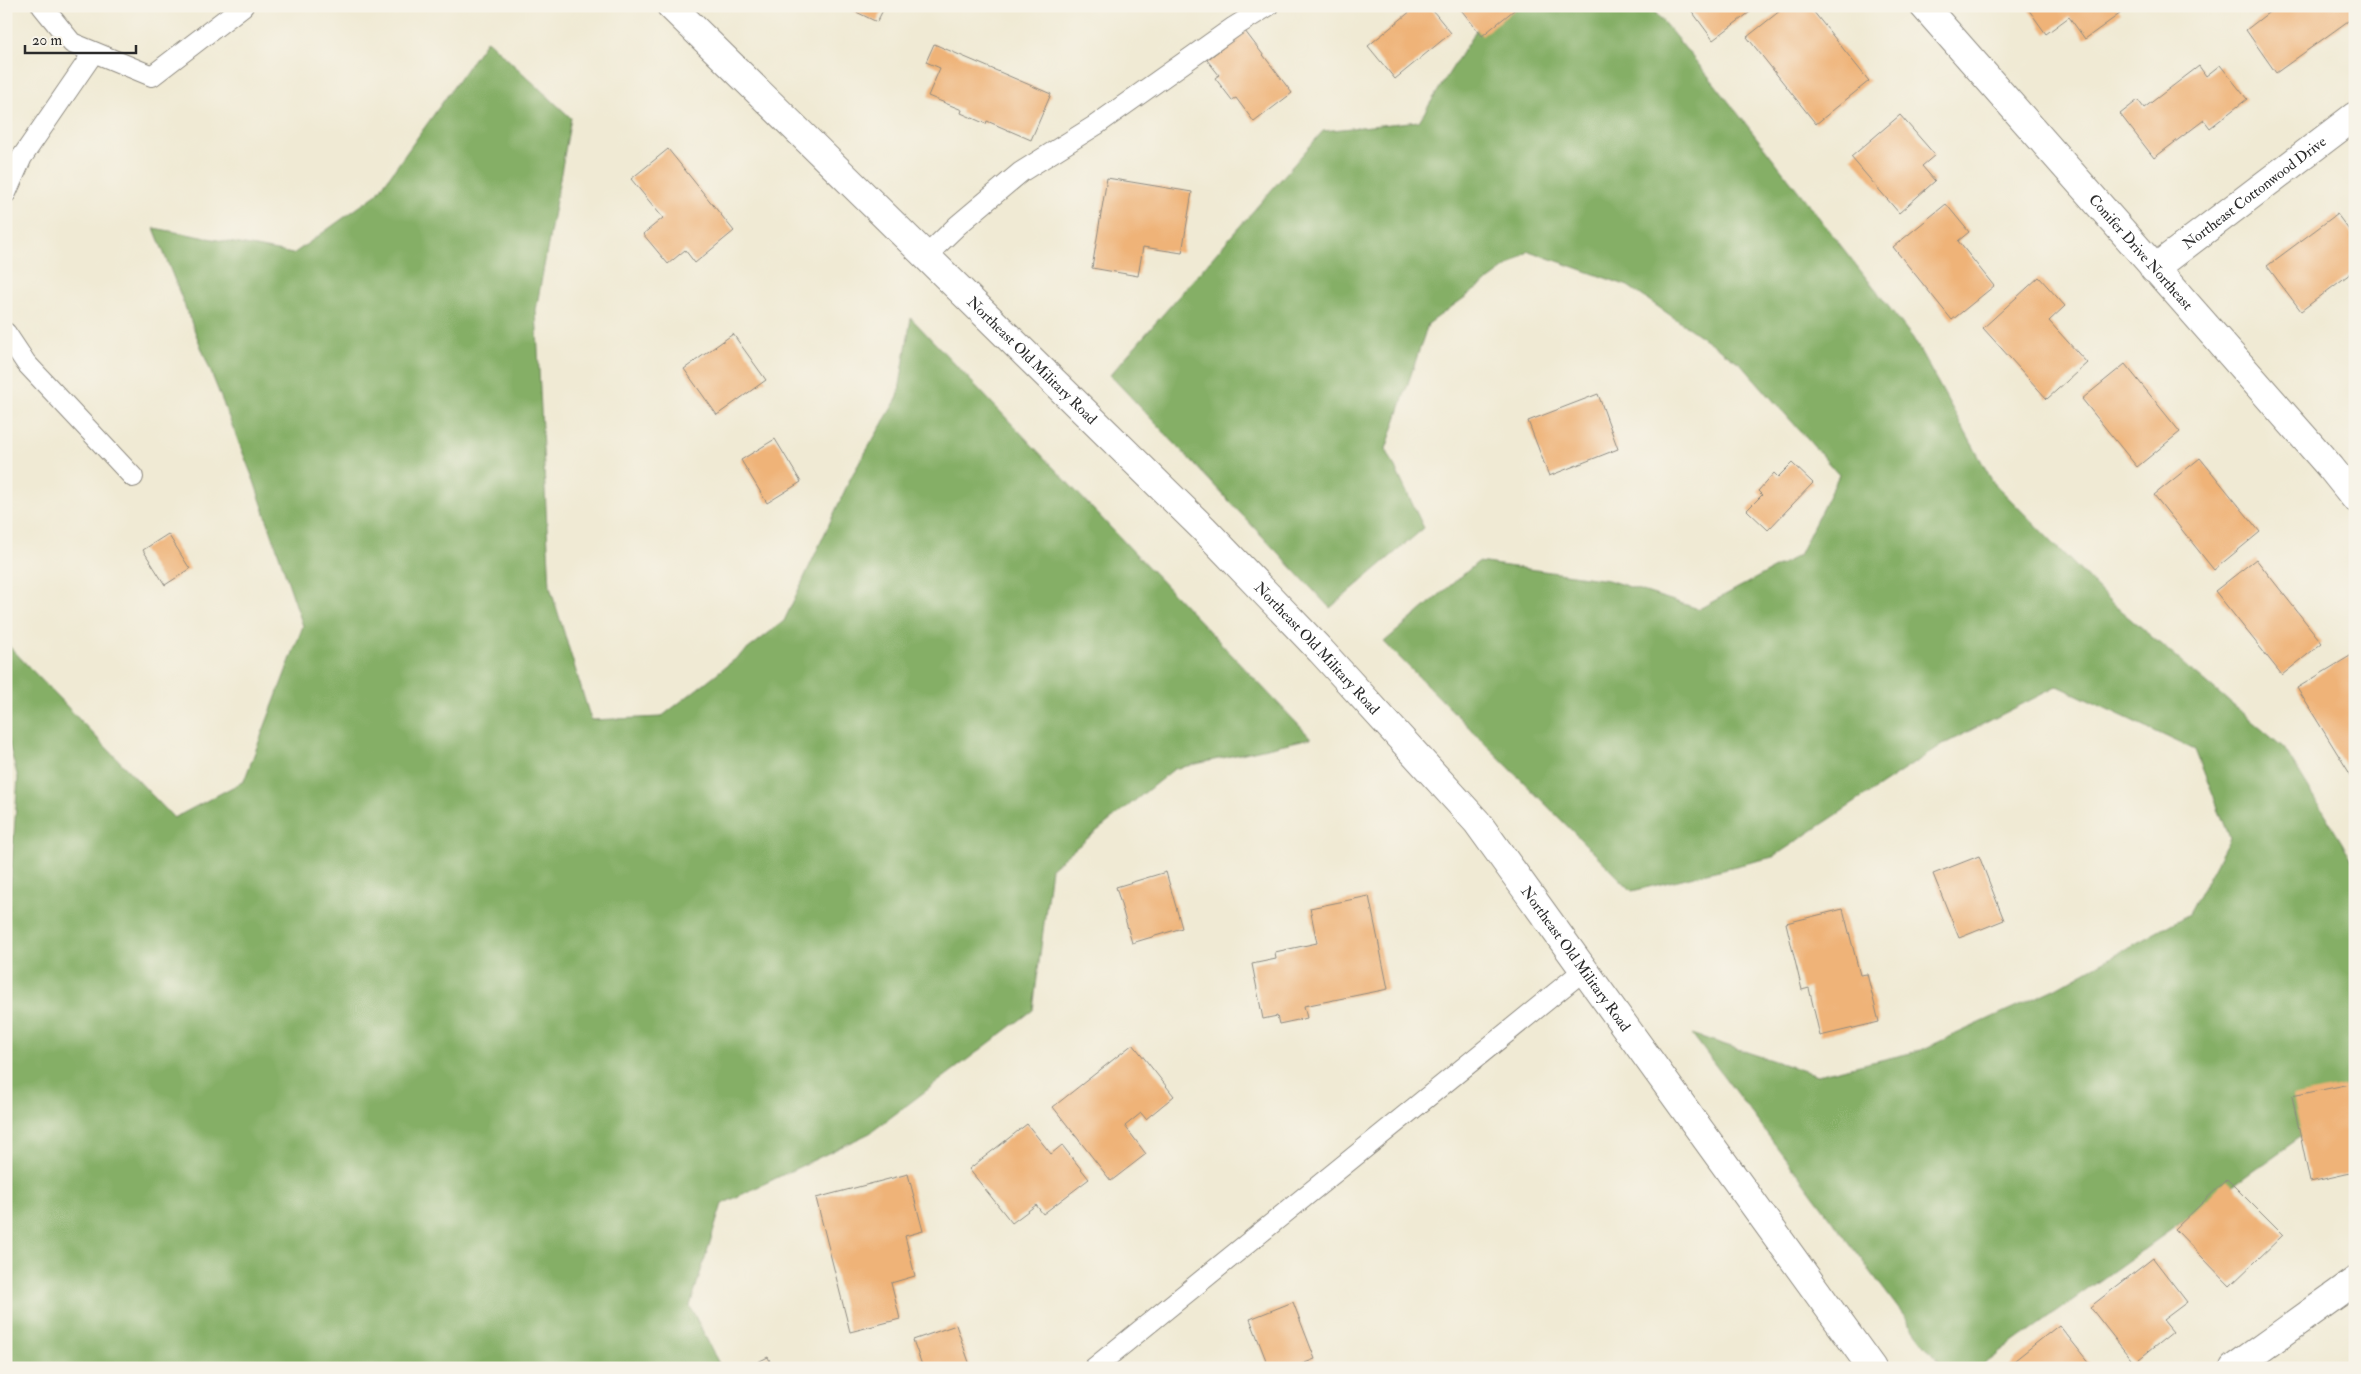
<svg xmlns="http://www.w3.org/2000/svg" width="2361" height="1374" font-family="'IM FELL Double Pica',serif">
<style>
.forest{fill:#85af66;stroke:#586d48}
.building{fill:#efb378}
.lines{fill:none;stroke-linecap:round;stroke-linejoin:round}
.service-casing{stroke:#8e8a80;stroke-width:22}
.minor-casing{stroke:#8e8a80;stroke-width:30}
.tertiary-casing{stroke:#8e8a80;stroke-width:30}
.service{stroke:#fff;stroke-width:20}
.minor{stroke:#fff;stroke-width:28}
.tertiary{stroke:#fff;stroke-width:28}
.labels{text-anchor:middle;stroke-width:5;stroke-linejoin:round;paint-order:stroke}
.street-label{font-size:15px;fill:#2b2b2b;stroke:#f7f3e8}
</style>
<rect width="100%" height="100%" fill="#f7f3e8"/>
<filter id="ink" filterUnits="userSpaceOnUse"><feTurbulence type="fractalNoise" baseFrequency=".02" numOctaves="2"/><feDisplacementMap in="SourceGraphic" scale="10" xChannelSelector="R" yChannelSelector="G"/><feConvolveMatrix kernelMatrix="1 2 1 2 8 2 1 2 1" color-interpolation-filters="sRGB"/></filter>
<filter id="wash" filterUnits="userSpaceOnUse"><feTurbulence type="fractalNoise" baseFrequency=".0096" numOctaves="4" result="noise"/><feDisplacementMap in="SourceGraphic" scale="20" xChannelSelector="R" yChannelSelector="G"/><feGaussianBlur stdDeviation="1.12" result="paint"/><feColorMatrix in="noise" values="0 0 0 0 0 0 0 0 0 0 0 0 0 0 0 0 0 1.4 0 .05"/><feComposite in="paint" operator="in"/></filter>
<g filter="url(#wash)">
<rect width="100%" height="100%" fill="#f0ead4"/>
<path class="forest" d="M1470 6H1650L1714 83 1913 338 1993 482 2115 606 2284 748 2355 864V1098L1978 1368H1943L1692 1034 1817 1075 1919 1051 2054 989 2189 914 2230 838 2195 750 2058 686 1940 746 1773 857 1632 891 1384 642 1478 562 1608 580 1699 609 1799 555 1839 475 1741 364 1628 286 1529 251 1428 324 1386 449 1424 528 1330 608 1110 375 1323 131 1419 121 1483 19Z
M487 40 571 118 536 310 550 587 591 720 661 717 784 621 851 477 898 397 911 318 1311 738 1174 769 1051 868 1033 1010 870 1133 722 1204 690 1306 721 1368H6V920L8 918 18 778 6 733V643L174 818 244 781 303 626 254 481 154 228 293 254 377 194Z"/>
<g id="blocks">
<path class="building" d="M844 6H885L877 22Z
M1417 6H1429L1451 33 1395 79 1368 46Z
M1458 6H1519L1482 36Z
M1688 6H1758L1713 40Z
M1786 6H1809L1869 81 1816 124 1747 37Z
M2026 6H2116L2121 13 2085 39 2069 17 2046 34Z
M2277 6H2355V16L2276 73 2246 30Z
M1245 31 1292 93 1254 122 1236 98 1232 100 1215 78 1219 75 1207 60Z
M934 44 1051 94 1031 140 987 121 986 124 961 113 962 110 928 96 940 68 926 62Z
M2220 65 2247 99 2210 128 2204 120 2154 158 2120 114 2138 100 2144 108 2199 66 2206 76Z
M1900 115 1935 155 1922 166 1935 181 1899 213 1851 157Z
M668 149 734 231 695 263 685 250 668 264 643 234 663 218 631 179Z
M1107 178 1192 192 1182 253 1143 247 1138 276 1092 268Z
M1946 204 1969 232 1958 241 1994 286 1952 320 1893 247Z
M2337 214 2355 238V270L2301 311 2267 266Z
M2039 277 2065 306 2049 321 2087 363 2047 399 1983 328Z
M733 334 766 380 717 415 684 369Z
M2125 364 2180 432 2137 467 2082 399Z
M1598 394 1618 449 1549 476 1528 421Z
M775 439 801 482 767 503 741 460Z
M2200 458 2260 532 2214 570 2154 495Z
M1792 463 1813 483 1768 530 1747 510 1762 495 1758 491 1774 473 1778 477Z
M168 534 190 569 165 585 143 550Z
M2256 559 2322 643 2282 675 2215 591Z
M2355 653V782L2297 688Z
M1979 856 2004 920 1959 938 1933 874Z
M1166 872 1182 928 1132 943 1116 887Z
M1369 896 1388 989 1304 1006 1307 1018 1279 1024 1277 1016 1263 1019 1252 964 1276 959 1275 952 1317 943 1310 908Z
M1843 909 1860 975 1867 974 1879 1022 1820 1036 1809 988 1802 990 1786 923Z
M1133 1044 1174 1096 1146 1119 1141 1113 1125 1126 1146 1154 1111 1181 1053 1107Z
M2355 1083V1172L2310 1182 2292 1096Z
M1027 1124 1051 1154 1062 1145 1089 1179 1043 1214 1036 1205 1012 1223 969 1169Z
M908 1174 923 1231 905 1236 915 1276 891 1283 900 1319 850 1332 816 1198Z
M2227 1179 2283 1235 2230 1286 2175 1229Z
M2153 1258 2187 1302 2163 1320 2173 1332 2134 1363 2090 1307Z
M1293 1302 1315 1359 1292 1368H1269L1250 1319Z
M956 1325 971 1368H923L913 1340Z
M2059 1325 2093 1368H2005Z
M768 1357 773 1368H746Z"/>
</g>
</g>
<g filter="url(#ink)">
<use href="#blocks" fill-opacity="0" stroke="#8e8a80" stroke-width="1"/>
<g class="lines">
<defs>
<path id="service" d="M42 6 72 43 152 76 243 6
M6 193 22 157 94 52
M926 256 958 225 1021 172 1096 125 1234 27 1268 6
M6 333 26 363 133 477
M1094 1368 1584 970"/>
<g id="minor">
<path id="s1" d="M1924 6 2331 468 2355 498"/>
<path id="s2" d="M2154 269 2355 116"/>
<path d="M2234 1368 2355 1281"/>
</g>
<g id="tertiary">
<path id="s3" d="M671 6 1203 528 1321 651 1477 822 1872 1368"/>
</g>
</defs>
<use href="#service" class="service-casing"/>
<use href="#minor" class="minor-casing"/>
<use href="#tertiary" class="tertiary-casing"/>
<use href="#service" class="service"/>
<use href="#minor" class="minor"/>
<use href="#tertiary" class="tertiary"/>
</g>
</g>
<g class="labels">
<g class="street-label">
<text dy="5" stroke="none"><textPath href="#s2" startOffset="126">Northeast Cottonwood Drive</textPath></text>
<text dy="5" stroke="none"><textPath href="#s1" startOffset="328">Conifer Drive Northeast</textPath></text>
<text dy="5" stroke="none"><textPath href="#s3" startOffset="506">Northeast Old Military Road</textPath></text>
<text dy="5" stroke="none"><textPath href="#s3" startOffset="911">Northeast Old Military Road</textPath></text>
<text dy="5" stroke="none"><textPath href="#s3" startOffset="1316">Northeast Old Military Road</textPath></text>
</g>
</g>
<rect width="2361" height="1374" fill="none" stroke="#f7f3e8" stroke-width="25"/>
<path d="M25 45v8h111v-8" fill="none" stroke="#2b2b2b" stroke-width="2.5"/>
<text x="32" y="45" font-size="15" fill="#2b2b2b" stroke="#f7f3e8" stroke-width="4" paint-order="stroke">20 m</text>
</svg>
